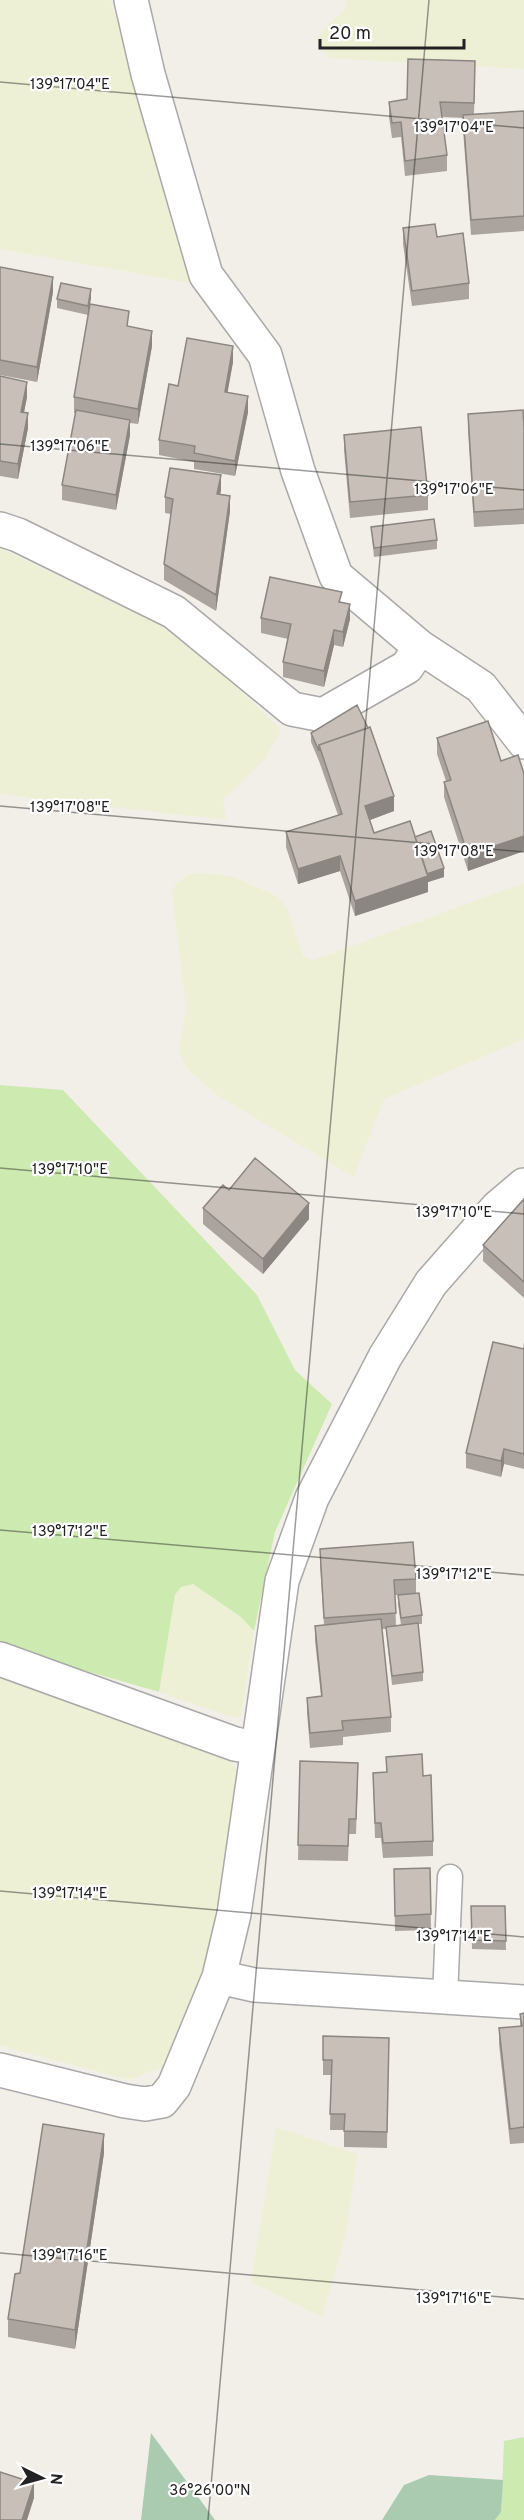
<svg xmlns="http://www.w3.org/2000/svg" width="524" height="2520" font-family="Overpass,sans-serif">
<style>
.farmland{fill:#eef0d5}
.grass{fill:#cdebb0}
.cemetery{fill:#aacbaf}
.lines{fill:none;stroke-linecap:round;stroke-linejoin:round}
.service-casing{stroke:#a9a9a9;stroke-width:27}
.minor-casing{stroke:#a9a9a9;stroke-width:36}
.service{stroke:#fff;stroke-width:24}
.minor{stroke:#fff;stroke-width:33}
.wall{fill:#aba49e;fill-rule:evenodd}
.shaded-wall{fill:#8b8681}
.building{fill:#c7bfb8;stroke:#8b8681;stroke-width:1.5}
.ticks{fill:none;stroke:#222;stroke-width:1.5;stroke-opacity:0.45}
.ticks-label{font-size:15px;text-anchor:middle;fill:#222;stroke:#fff;stroke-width:4.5;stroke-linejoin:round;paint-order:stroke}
</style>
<rect width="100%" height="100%" fill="#f2efe9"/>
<path class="farmland" d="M0 0H111L190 283 0 249Z
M347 0H524V69L328 58 316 39 346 7Z
M0 548 182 635 281 730 265 759 223 800 226 820 0 794Z
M206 873 234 877 278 897 288 910 303 956 313 960 524 883V1039L384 1099 354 1177 217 1095 187 1069 179 1052 186 1008 172 892 176 883 189 874Z
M193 1584 241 1617 254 1631 241 1716 235 1718 159 1692 175 1595 181 1587Z
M0 1676 230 1760 237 1771 214 1933 207 1967 164 2066 130 2080 0 2046Z
M276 2127 358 2154 344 2242 322 2317 251 2282Z"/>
<path class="grass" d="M0 1085 63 1090 257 1295 295 1370 332 1404 275 1532 254 1631 241 1617 193 1584 181 1587 175 1595 159 1692 0 1646Z
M524 2437V2520H495L501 2512 504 2441Z"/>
<path class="cemetery" d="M151 2433 215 2520H141Z
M429 2475 503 2480 501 2512 495 2520H382L404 2485Z"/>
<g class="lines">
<defs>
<path id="service" d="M445 1998 450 1877"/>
<path id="minor" d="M131 0 148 74 206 275 265 355 298 471 336 576 420 647 481 687 524 742
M0 529 18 535 174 612 292 709 323 715 407 667 420 647
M0 1659 235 1744 257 1748
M219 1977 254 1985 524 2002
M0 2070 125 2101 145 2104 162 2101 174 2086 219 1977 234 1914 282 1581 312 1498 385 1357 431 1283 498 1207 524 1185"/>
</defs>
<use href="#service" class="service-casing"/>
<use href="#minor" class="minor-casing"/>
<use href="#service" class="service"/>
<use href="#minor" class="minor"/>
</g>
<path class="wall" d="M475 77 474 114 524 111V231L471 235 463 130V118L442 117 447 155V171L405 176 401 137 392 138 389 117V102L407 99Z
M403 228 437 237 469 283V299L412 306 403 244Z
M0 267 53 292 37 382 0 375Z
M91 298 88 315 57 308V299Z
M129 327 152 346 138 424 130 423V435L116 510 62 500V485L76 413H74V397Z
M233 362 227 392 248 412 235 476 194 469V462L159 455V440L178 386Z
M0 376 27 397 24 412 28 428 18 479 0 476Z
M468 414 524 427V524L474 527 468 430Z
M344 435 428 495V510L350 518 344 450Z
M221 490 220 494 230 511 216 611 164 580V564L171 514 165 513V497Z
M371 527 437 540V549L374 557Z
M342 602 350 619 343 647 334 645 324 687 283 677V662L288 639 261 633V618Z
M311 733 394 811 369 820 374 833 415 837 444 877 428 882V892L355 916 340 871 298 884 286 847V832L338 815 319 761 311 742Z
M437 738 501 761 524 774V851L468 871 444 797V782L446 781 437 754Z
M229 1190 309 1219 263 1274 203 1224V1208Z
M524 1199V1298L483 1261V1245Z
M524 1342V1469L504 1464 501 1477 466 1468V1453L523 1349Z
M320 1549 416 1579V1593L422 1615V1624H418L423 1672V1681L392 1685 386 1629H382L391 1717V1732L343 1737V1745L310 1748 307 1713V1698L321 1696 315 1641V1626L324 1625 320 1564ZM395 1595H398V1604L401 1625 396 1626Z
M300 1761 358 1778 356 1834H349L348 1861 298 1860Z
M373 1773 423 1776 433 1841V1856L383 1858 381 1838H375Z
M430 1868 431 1930 395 1931 394 1869Z
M471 1906H505L506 1950 472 1949Z
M524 2013V2143L510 2144 499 2044V2028L520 2026V2014Z
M323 2036 389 2038 387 2148 344 2147V2130H330L331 2075H323Z
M104 2153 75 2349 8 2337V2319L20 2273Z"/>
<path class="shaded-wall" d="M53 277V292L37 382V367Z
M91 289V298L88 315V306Z
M152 331V346L138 424V409Z
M233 346V362L225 407V392Z
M27 382V397L21 427V412Z
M248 396V412L235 476V461Z
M28 413V428L18 479V464Z
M130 420V435L116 510V495Z
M221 475V490L217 509V494Z
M230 496V511L216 611V595Z
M350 604V619L343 647V632Z
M334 630V645L324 687V671Z
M394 796V811L365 822V806Z
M524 836V851L468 871V855Z
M340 856V871L298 884V869Z
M444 868V877L428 882V892L355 916V901Z
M309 1203V1219L263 1274V1259Z
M504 1449V1464L501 1477V1461Z
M104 2134V2153L75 2349V2330Z
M34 2483V2498L27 2520H22Z"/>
<path class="building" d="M408 59 475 61 474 103 440 102 447 155 405 161 401 122 392 123 389 102 407 99Z
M524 111V216L471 220 463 115Z
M435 224 437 237 463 233 469 283 412 291 403 228Z
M0 267 53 277 37 367 0 360Z
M61 283 91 289 88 306 57 299Z
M90 304 129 311 127 326 152 331 138 409 74 397Z
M187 338 233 346 225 392 248 396 235 461 194 453 195 446 159 440 169 384 178 386Z
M0 376 27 382 21 412 28 413 18 464 0 461Z
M76 410 130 420 116 495 62 485Z
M523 410 524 427V509L474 512 468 414Z
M421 427 428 495 350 502 344 435Z
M170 468 221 475 217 494 230 496 216 595 164 564 173 499 165 497Z
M434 519 437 540 374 548 371 527Z
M270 577 342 592 339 602 350 604 343 632 334 630 324 671 283 662 291 624 261 618Z
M357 705 368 728 319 745V751L311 733Z
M488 721 501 761 518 755 524 774V836L468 855 444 782 451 780 437 738Z
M370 727 394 796 365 806 374 833 410 821 428 876 355 901 340 856 298 869 286 832 342 814 319 745Z
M431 831 444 868 427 874 415 837Z
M255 1158 309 1203 263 1259 203 1208 223 1185 229 1190Z
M524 1199V1282L483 1245Z
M493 1342 524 1349V1454L504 1449 501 1461 466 1453Z
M413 1542 416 1579 394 1580 396 1613 324 1618 320 1549Z
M419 1593 422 1615 401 1618 398 1595Z
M381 1619 391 1717 342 1721 343 1730 310 1733 307 1698 322 1696 315 1626Z
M418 1623 423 1672 392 1676 386 1627Z
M422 1754 423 1776 431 1775 433 1841 383 1843 381 1823H375L373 1773 387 1772 386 1757Z
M300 1761 358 1763 356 1819H349L348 1846 298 1845Z
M430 1868 431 1914 395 1916 394 1869Z
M471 1906H505L506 1941 472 1940Z
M524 2013V2127L510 2129 499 2028 522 2026 520 2014Z
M323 2036 389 2038 387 2132 344 2131 345 2114H330L332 2060H323Z
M43 2124 104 2134 75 2330 8 2319 15 2274 20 2273Z
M0 2472 34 2483 22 2520H0Z"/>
<path class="ticks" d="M0 82 524 128M0 444 524 490M0 806 524 852M0 1168 524 1214M0 1530 524 1575M0 1891 524 1937M0 2253 524 2299M208 2520 429 0"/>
<g class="ticks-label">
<text x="70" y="89">139°17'04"E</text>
<text x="454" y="132">139°17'04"E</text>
<text x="70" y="451">139°17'06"E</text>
<text x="454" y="494">139°17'06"E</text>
<text x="70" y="812">139°17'08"E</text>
<text x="454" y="856">139°17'08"E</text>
<text x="70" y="1174">139°17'10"E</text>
<text x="454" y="1217">139°17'10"E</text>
<text x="70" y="1536">139°17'12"E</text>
<text x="454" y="1579">139°17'12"E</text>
<text x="70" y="1898">139°17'14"E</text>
<text x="454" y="1941">139°17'14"E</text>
<text x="70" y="2260">139°17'16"E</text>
<text x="454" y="2303">139°17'16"E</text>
<text x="210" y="2495">36°26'00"N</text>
</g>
<g transform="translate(42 2478) rotate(95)" stroke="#ffffff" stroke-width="4.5" paint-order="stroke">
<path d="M0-4.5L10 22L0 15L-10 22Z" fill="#222222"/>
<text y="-9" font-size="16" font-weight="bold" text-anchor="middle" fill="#222222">N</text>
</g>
<path d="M320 39v9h144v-9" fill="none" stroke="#222222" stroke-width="3"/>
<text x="329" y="39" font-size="18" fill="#222222" stroke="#ffffff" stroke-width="4.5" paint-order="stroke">20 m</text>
</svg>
